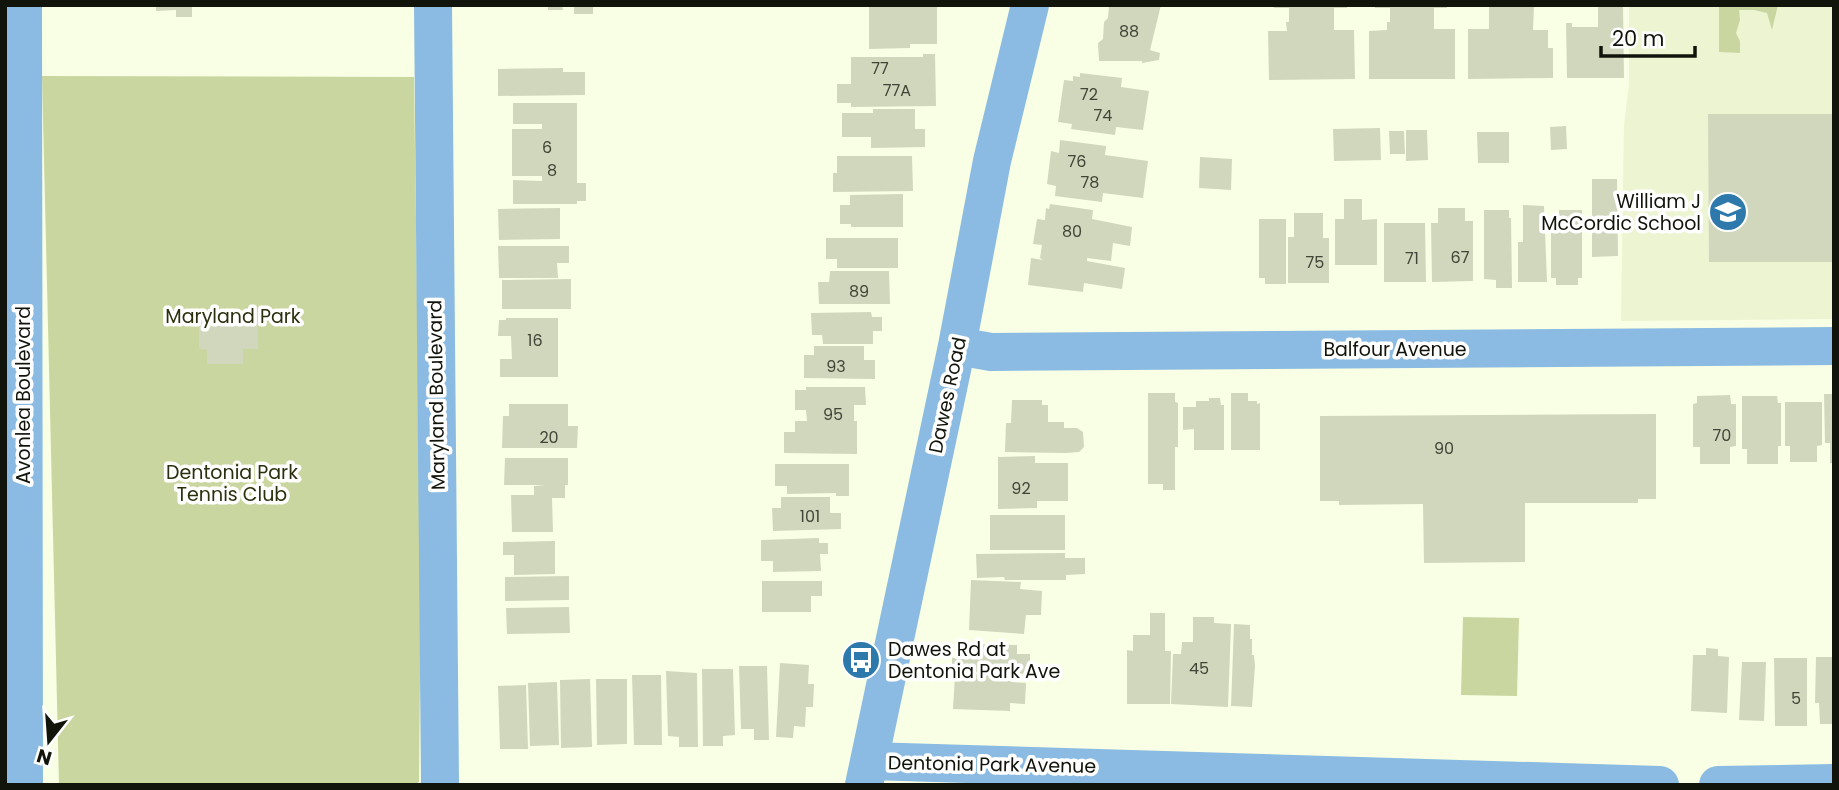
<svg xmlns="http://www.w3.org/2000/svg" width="1839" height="790" font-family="Poppins,sans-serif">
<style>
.built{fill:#ecf4d2}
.green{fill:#cad6a0}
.building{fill:#d1d7bd}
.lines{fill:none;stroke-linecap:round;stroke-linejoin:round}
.minor{stroke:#8bbbe2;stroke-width:38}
.labels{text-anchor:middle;stroke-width:7;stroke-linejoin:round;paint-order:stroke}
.number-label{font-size:16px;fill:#414537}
.poi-label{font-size:19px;fill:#11140a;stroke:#fff;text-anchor:end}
.park-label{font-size:19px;fill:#2a300d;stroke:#fff}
.street-label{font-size:19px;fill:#11140a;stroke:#fff}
</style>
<rect width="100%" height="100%" fill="#f8ffe4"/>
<path class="built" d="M1629 5H1834V319L1621 321 1624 126 1629 84Z"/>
<path class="green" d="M1719 5H1778L1772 30 1767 13 1754 10H1739L1740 20 1736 33 1740 41V53L1719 52Z
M42 76 414 77 421 579 419 782 413 785H59Z
M1463 617 1519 618 1517 696 1461 695Z"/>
<path class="building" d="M156 5H192V17H176V10L156 11Z
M548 5H562L563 10H548Z
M574 5H593V14H574Z
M869 5H937V44H910V48L869 49Z
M1109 5H1161L1150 50 1160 53 1159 60 1142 63V61H1099L1098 43 1103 39 1104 22 1108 18Z
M1275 5H1347V8H1334V30H1354L1355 79 1269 80 1268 31H1287L1286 22H1289V8H1274Z
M1375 5H1447V8H1434V29H1455V79H1369V31L1387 30V22H1390V8H1375Z
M1489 5H1534L1533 30H1548V48H1553V78L1468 79V29H1489Z
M1598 5H1623L1624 78H1567L1566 23H1572V27H1598Z
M923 54H935L936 106 851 107V103H837V84H851V57H923Z
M563 68V72H585V95L498 96V69Z
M1080 73 1122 78 1121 87 1149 91 1143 130 1116 127 1115 135 1071 129 1072 124 1058 122 1064 80 1073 81V76L1080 77Z
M513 103H577V183H586V201H577V204H513V180L542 181V176H512V129H542V124H513Z
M873 109H915V129H925V147L871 148V137H842V113H873Z
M1708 114H1834V262H1709Z
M1566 126 1567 149 1551 150 1550 127Z
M1380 128 1381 160 1334 161 1333 129Z
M1406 130H1427L1428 160 1406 161Z
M1389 131H1404L1405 154H1390Z
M1477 132H1509V163H1478Z
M1060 140 1106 146 1105 155 1148 161 1143 198 1103 193 1102 202 1055 196 1056 186 1047 184 1051 151 1059 153Z
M837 156H912L913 191 833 192V173H837Z
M1200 157 1232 159 1231 190 1199 188Z
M1592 179H1617L1618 256 1592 257Z
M903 194V227H851V224H840V205H850V195Z
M1344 199H1362V220L1377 219V265H1335V219H1344Z
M1050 204 1093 210 1092 219 1132 227 1130 246 1113 243 1111 261 1087 258V261L1125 268 1122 289 1084 283 1083 292 1028 285 1031 258 1043 260 1040 258 1042 245 1033 244 1037 219 1045 220 1046 208 1049 209Z
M1523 205 1544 206 1547 282H1518V242H1523Z
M560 208V239L499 240 498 209Z
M1438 208H1465V221H1473V281L1432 282 1431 223H1438Z
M1484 210H1509V218H1511L1512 288H1496V280L1484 279Z
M1559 210H1582V278H1578V285H1556V278H1551V229H1559Z
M1294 213H1323V238H1329V283H1288V237H1294Z
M1259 219H1286V284H1265V278H1259Z
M1384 223H1425L1426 282H1384Z
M826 238H898V268H837V259H826Z
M498 246H569V263H557L558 278H499Z
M830 271H889L890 304H819L818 282H829Z
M571 279V309H502V280Z
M199 312H258V349H243V364H207V350L199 349Z
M871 312 872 317H882V331H873V344H823L822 335H812L811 313Z
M506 318H558V377H500V359H512L511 336H498L499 320H506Z
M814 346H864V360H875V379L804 378V355H814Z
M806 387H865L866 405H854V421H857V454L784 453V432H795V421H807L806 410H795V390H806Z
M1148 393H1175V402L1178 403V447H1175V490H1163V484H1148Z
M1231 393H1248V401H1257V404L1260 403V450H1231Z
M1824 394H1834V463H1830V443H1825Z
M1730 395 1731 404H1736V446L1730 447V464H1700V447H1693V404L1697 403V396Z
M1742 396H1777L1778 403H1781V446H1778V464H1747V449H1742Z
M1209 398H1220L1221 405H1224V450H1194V429L1183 430V407H1196V401H1209Z
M1012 400H1042V405H1048V422H1064V428H1077L1083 432 1084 447 1079 452 1066 453 1005 452 1006 423H1011Z
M1785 402H1822V445L1817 446V462H1790V446H1785Z
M509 404H568V426H578L577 448H502L503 416H509Z
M1656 414V499H1638V503H1525V562L1424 563 1423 504 1339 505V501H1320V416Z
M1035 456V463H1068V501H1037V508L998 509V457Z
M505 458H568V485H565V498H552L553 532H512L511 495H534V486L546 485H504Z
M775 464H849V496H836V493L787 494V486H775Z
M781 497H830V513H841V529L773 531 772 508H781Z
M990 515H1065V550H990Z
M819 538V543H828V554H820L821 571 773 572V561H761V540Z
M555 541V574L514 575V555H503V542Z
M1065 553V558H1085V574L1066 575V580H1005L1004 577 977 578 976 554Z
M569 576V600L505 601V577Z
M971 580 1021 582 1020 589 1042 591 1041 615H1026L1024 634 969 630Z
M762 581H822V596H811V612H762Z
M569 607 570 633 507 634 506 608Z
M1150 613H1165V651H1171L1170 704H1127V650L1133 651V635H1150Z
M1193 617H1214V623L1231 624 1228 707 1171 704 1173 654H1181L1182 642H1193Z
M1234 624 1250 625V639H1252V655H1254L1255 666 1252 707 1231 706Z
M965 644 1017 645V654H1030V674L965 672V670H952V658H965Z
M1706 648 1718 649V656L1729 657 1727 713 1691 711 1693 655H1706Z
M1816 657H1834V724H1820L1819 703H1815Z
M1774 658H1807V726H1775Z
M1742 662H1766L1764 721 1739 720Z
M780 663 809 665 808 684H814L813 707H806L805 727 794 726 793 738 776 737Z
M739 666H767L769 740H754V729H741Z
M702 669H733L735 735 723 736V746H703Z
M666 671 697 673 698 747H679V737L668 736Z
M963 674 1011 675V682L1026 683 1025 704 1010 703V711L953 709 955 675Z
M632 675H661L662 745H634Z
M590 679 592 747 561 748 560 680Z
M596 679H627V744L597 745Z
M557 682 559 745 530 746 528 683Z
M526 685 528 749H500L498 686Z"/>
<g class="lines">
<path class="minor" d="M23 5 24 785
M433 5 440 785
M957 346 991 352 1834 346
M869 761 1660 785
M864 785 957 346 992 161 1030 5
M1718 785 1834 783"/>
</g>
<defs>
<symbol id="school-disc" viewBox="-11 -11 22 22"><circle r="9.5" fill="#2e79ac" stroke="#fff"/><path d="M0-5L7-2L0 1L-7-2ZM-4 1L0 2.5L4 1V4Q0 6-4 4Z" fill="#fff"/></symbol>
<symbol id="bus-disc" viewBox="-11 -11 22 22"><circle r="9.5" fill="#2e79ac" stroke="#fff"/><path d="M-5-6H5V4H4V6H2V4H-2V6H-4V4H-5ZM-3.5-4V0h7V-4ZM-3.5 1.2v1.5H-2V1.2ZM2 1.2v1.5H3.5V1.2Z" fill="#fff"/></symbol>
</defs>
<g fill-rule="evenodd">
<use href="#school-disc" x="1706" y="190" width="44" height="44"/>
<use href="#bus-disc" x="839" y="638" width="44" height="44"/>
</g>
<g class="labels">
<g class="number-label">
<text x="1129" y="37">88</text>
<text x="880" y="74">77</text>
<text x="897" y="96">77A</text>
<text x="1089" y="100">72</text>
<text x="1103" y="121">74</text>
<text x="547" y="153">6</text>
<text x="1077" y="167">76</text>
<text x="552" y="176">8</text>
<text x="1090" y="188">78</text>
<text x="1072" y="237">80</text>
<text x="1460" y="263">67</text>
<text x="1412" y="264">71</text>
<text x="1315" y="268">75</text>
<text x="859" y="297">89</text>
<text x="535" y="346">16</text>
<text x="836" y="372">93</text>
<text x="833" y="420">95</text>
<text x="1722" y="441">70</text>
<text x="549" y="443">20</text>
<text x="1444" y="454">90</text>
<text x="1021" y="494">92</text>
<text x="810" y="522">101</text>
<text x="1199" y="674">45</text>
<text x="1796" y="704">5</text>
</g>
<g class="poi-label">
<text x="1701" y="208">William J<tspan x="1701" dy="22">McCordic School</tspan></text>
<text x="888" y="656" text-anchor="start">Dawes Rd at<tspan x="888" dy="22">Dentonia Park Ave</tspan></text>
</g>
<g class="park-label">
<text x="233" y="323">Maryland Park</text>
<text x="232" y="479">Dentonia Park<tspan x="232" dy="22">Tennis Club</tspan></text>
</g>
<g class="street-label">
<text x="1395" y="356">Balfour Avenue</text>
<text transform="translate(23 395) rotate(-90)" y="7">Avonlea Boulevard</text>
<text transform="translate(436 395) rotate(-91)" y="7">Maryland Boulevard</text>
<text transform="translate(947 395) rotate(-78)" y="7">Dawes Road</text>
<text transform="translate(992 764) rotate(1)" y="7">Dentonia Park Avenue</text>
</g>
</g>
<rect width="1839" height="790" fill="none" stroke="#11140a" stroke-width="14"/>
<g transform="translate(49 741) rotate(197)" stroke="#ffffff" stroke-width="5" paint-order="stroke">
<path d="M0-5L12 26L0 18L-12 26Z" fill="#11140a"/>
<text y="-10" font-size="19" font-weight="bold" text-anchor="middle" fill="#11140a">N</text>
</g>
<path d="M1601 46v10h94v-10" fill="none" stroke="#11140a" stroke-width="3.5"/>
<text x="1612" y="46" font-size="21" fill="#11140a" stroke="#ffffff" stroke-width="5" paint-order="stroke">20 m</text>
</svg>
